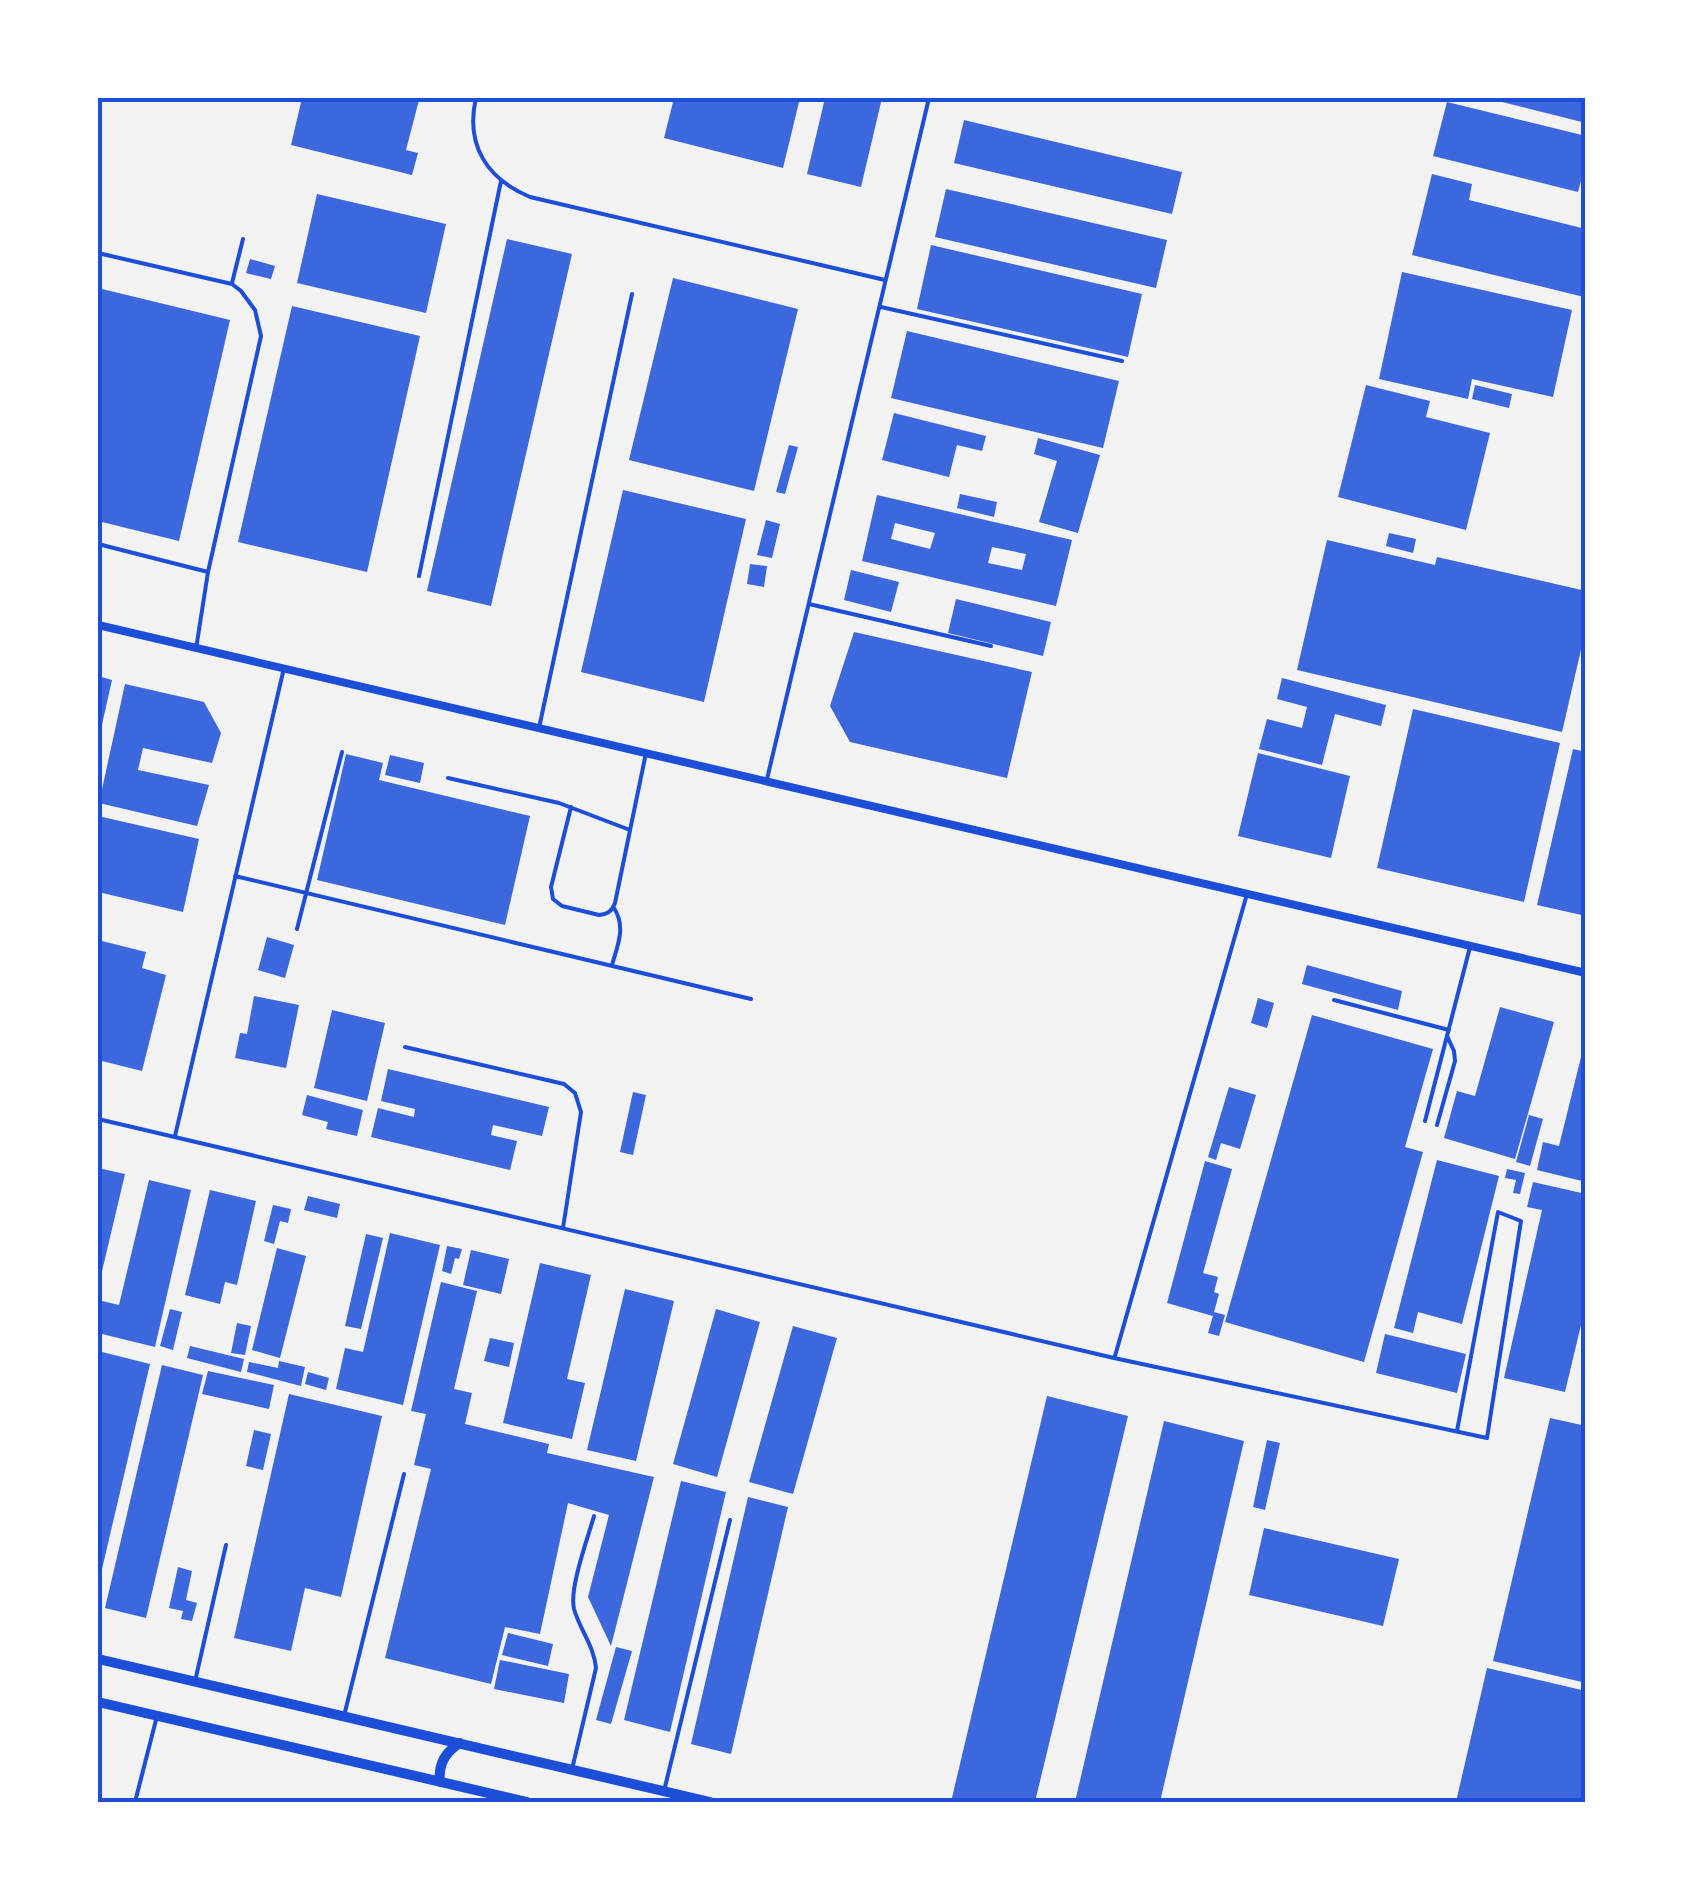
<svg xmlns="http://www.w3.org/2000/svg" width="1683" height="1900" font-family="'Fira Sans',sans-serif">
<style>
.building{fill:#3d67dc;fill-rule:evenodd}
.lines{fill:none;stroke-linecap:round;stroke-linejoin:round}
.service{stroke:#1d4ed8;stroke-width:4}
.minor{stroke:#1d4ed8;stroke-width:8}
.tertiary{stroke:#1d4ed8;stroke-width:10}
.neatline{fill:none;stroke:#1d4ed8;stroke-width:4}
</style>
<rect width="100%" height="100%" fill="#f2f2f2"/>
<path class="building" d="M302 98H426L425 101 419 100 406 150 418 153 412 175 291 145Z
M674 98H800L783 168 664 138Z
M825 98H882L861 187 807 174Z
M1491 98H1586V123L1490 99Z
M1447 102 1586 136V162L1578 192 1433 156Z
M964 120 1182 172 1172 214 954 163Z
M1432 174 1472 184 1469 200 1586 229 1584 297 1412 255Z
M946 189 1167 240 1156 288 935 237Z
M317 194 446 224 426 313 297 283Z
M507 239 572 254 491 606 427 591Z
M931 245 1142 294 1128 357 917 309Z
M250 259 275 266 271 279 246 273Z
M1402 272 1572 310 1553 397 1472 379 1468 399 1379 379Z
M673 278 798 309 754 491 629 460Z
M98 288 230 320 179 541 98 521Z
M292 306 420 336 367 572 238 542Z
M907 331 1119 381 1103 448 891 398Z
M1366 385 1430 401 1426 417 1490 433 1466 530 1338 497Z
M1475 385 1512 394 1509 408 1472 399Z
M894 413 986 436 982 451 957 445 949 477 882 460Z
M1038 438 1100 455 1078 533 1039 522 1057 461 1034 454Z
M789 445 798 447 785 494 776 492Z
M623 490 746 519 704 702 581 672Z
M960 494 997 502 994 517 957 508Z
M877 495 1072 540 1056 606 862 561ZM895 523 935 533 930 549 891 539ZM992 547 1026 554 1022 570 988 563Z
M766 520 780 524 772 558 757 555Z
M1389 533 1416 539 1413 553 1386 546Z
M1327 540 1435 565 1437 557 1586 591V628L1562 732 1297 670Z
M750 564 767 566 764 587 747 584Z
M851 570 899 582 891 612 844 600Z
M956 599 1051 622 1043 656 948 633Z
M854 632 1032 672 1007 778 850 742 830 706Z
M98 676 112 680 99 738H98Z
M1282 678 1386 705 1381 726 1335 714 1322 765 1259 749 1267 719 1302 728 1307 707 1277 699Z
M125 684 204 702 221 733 212 763 143 748 138 770 209 785 197 826 99 803Z
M1413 709 1560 743 1524 902 1377 868Z
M1573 749 1586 752V916L1537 905Z
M1258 753 1350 776 1331 858 1238 836Z
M346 754 383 763 379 780 530 816 505 925 317 880Z
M390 755 424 763 420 783 385 775Z
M98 816 199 839 183 912 98 892Z
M267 937 294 945 285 978 258 970Z
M98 940 146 952 142 968 166 975 142 1071 98 1060Z
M1307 965 1402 991 1398 1010 1302 984Z
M254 996 299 1005 286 1068 235 1058 240 1033 247 1034Z
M1258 998 1274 1003 1267 1028 1251 1023Z
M1500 1007 1554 1022 1515 1159 1444 1138 1457 1091 1475 1096Z
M332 1010 385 1023 367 1101 314 1088Z
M1312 1015 1433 1049 1405 1147 1423 1152 1364 1362 1225 1322Z
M1584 1045H1586V1182L1537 1170 1543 1142 1559 1146Z
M388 1069 549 1107 542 1136 493 1125 491 1135 517 1141 510 1170 371 1137 378 1108 414 1117 415 1109 381 1101Z
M1229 1087 1256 1095 1240 1149 1221 1143 1216 1160 1208 1157Z
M633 1092 646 1095 633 1155 620 1152Z
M307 1095 363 1110 357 1136 326 1129 328 1122 302 1115Z
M1529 1115 1543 1119 1530 1166 1516 1162Z
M1437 1160 1499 1176 1462 1324 1418 1312 1413 1333 1394 1328Z
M1205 1161 1232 1169 1203 1273 1218 1277 1214 1292 1219 1294 1214 1312 1225 1315 1219 1336 1208 1333 1213 1316 1167 1303Z
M98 1168 125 1174 99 1284H98Z
M1507 1169 1525 1173 1520 1194 1513 1193 1516 1180 1505 1178Z
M149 1180 191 1190 155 1347 98 1333V1300L119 1305Z
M1533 1182 1586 1194V1304L1565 1392 1504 1378 1542 1210 1527 1207Z
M210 1190 256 1201 237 1285 225 1282 220 1304 185 1295Z
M308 1196 340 1204 337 1218 304 1210Z
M273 1205 291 1209 288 1223 280 1221 274 1244 264 1241Z
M390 1233 440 1245 403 1405 336 1389 345 1348 363 1352Z
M366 1234 383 1238 361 1329 345 1326Z
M447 1246 462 1249 459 1259 455 1258 451 1274 442 1271Z
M277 1248 306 1256 280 1358 252 1350Z
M471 1250 509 1259 501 1294 463 1285Z
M540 1263 591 1275 567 1379 585 1383 572 1439 503 1423Z
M441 1282 477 1291 454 1389 472 1393 465 1424 549 1444 547 1453 654 1477 611 1646 588 1597 609 1515 568 1503 540 1634 505 1627 491 1684 385 1658 431 1469 414 1465 426 1414 411 1411Z
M625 1289 674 1301 636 1461 587 1450Z
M170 1309 182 1312 173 1350 160 1346Z
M716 1309 760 1322 717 1477 673 1464Z
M237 1323 251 1326 245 1355 231 1353Z
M793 1326 837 1338 793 1494 749 1482Z
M1385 1334 1466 1354 1457 1393 1376 1373Z
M490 1338 514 1343 509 1367 484 1361Z
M190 1346 244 1359 241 1372 187 1358Z
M98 1351 150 1364 99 1582H98Z
M279 1361 305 1367 301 1386 247 1372 249 1362 278 1368Z
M162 1365 203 1375 146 1618 105 1608Z
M208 1371 274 1385 269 1409 202 1394Z
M308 1372 329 1378 326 1390 305 1384Z
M289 1394 382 1416 341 1597 305 1588 291 1651 234 1638Z
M1047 1396 1128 1416 1035 1802H951Z
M1550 1418 1586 1426V1683L1493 1661Z
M1164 1421 1244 1441 1160 1802H1075Z
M254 1430 271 1434 263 1470 246 1466Z
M1267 1440 1280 1443 1265 1510 1253 1507Z
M681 1481 726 1492 670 1732 624 1720Z
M748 1497 788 1507 731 1754 691 1744Z
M1264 1528 1399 1559 1383 1626 1249 1595Z
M178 1567 192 1571 186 1600 197 1603 192 1621 181 1619 183 1611 169 1608Z
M508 1633 553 1644 548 1666 502 1655Z
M616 1647 632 1651 611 1724 596 1720Z
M500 1660 569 1674 564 1703 494 1689Z
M1487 1668 1586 1691V1802H1456Z"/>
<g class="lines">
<path class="service" d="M476 98C465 145 487 179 530 197L885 280
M98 253 232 284 241 291 255 310 261 336 208 572 196 649
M232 283 243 239
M881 307 1122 361
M98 544 208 572
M419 576 501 181
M809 604 991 646
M539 728 632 294
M448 778 559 803 630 830
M767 779 929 98
M571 807 551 887 553 899 562 906 599 915C608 914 612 911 615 903L646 753
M235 876 751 999
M297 929 342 752
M612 965C618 944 626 927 614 908
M1334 1000 1449 1030
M405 1047 564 1084 575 1093 581 1112 563 1228
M98 1119 1114 1358 1487 1438 1521 1221 1498 1212 1457 1431
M1425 1121 1470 947
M1437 1125 1455 1061 1454 1051 1447 1036
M175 1136 284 668
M1115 1356 1247 894
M196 1677 226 1545
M344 1716 404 1474
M573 1765 596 1668C594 1646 580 1630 574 1609 569 1588 588 1538 594 1516
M665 1787 730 1520
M135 1802 157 1716"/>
<path class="minor" d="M98 625 1586 973"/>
<path class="tertiary" d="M98 1659 710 1802
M98 1702 527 1802
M440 1782C438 1765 445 1752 460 1743"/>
</g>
<rect width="1683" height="1900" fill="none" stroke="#ffffff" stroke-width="200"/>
<rect x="100" y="100" width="1483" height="1700" class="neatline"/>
</svg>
